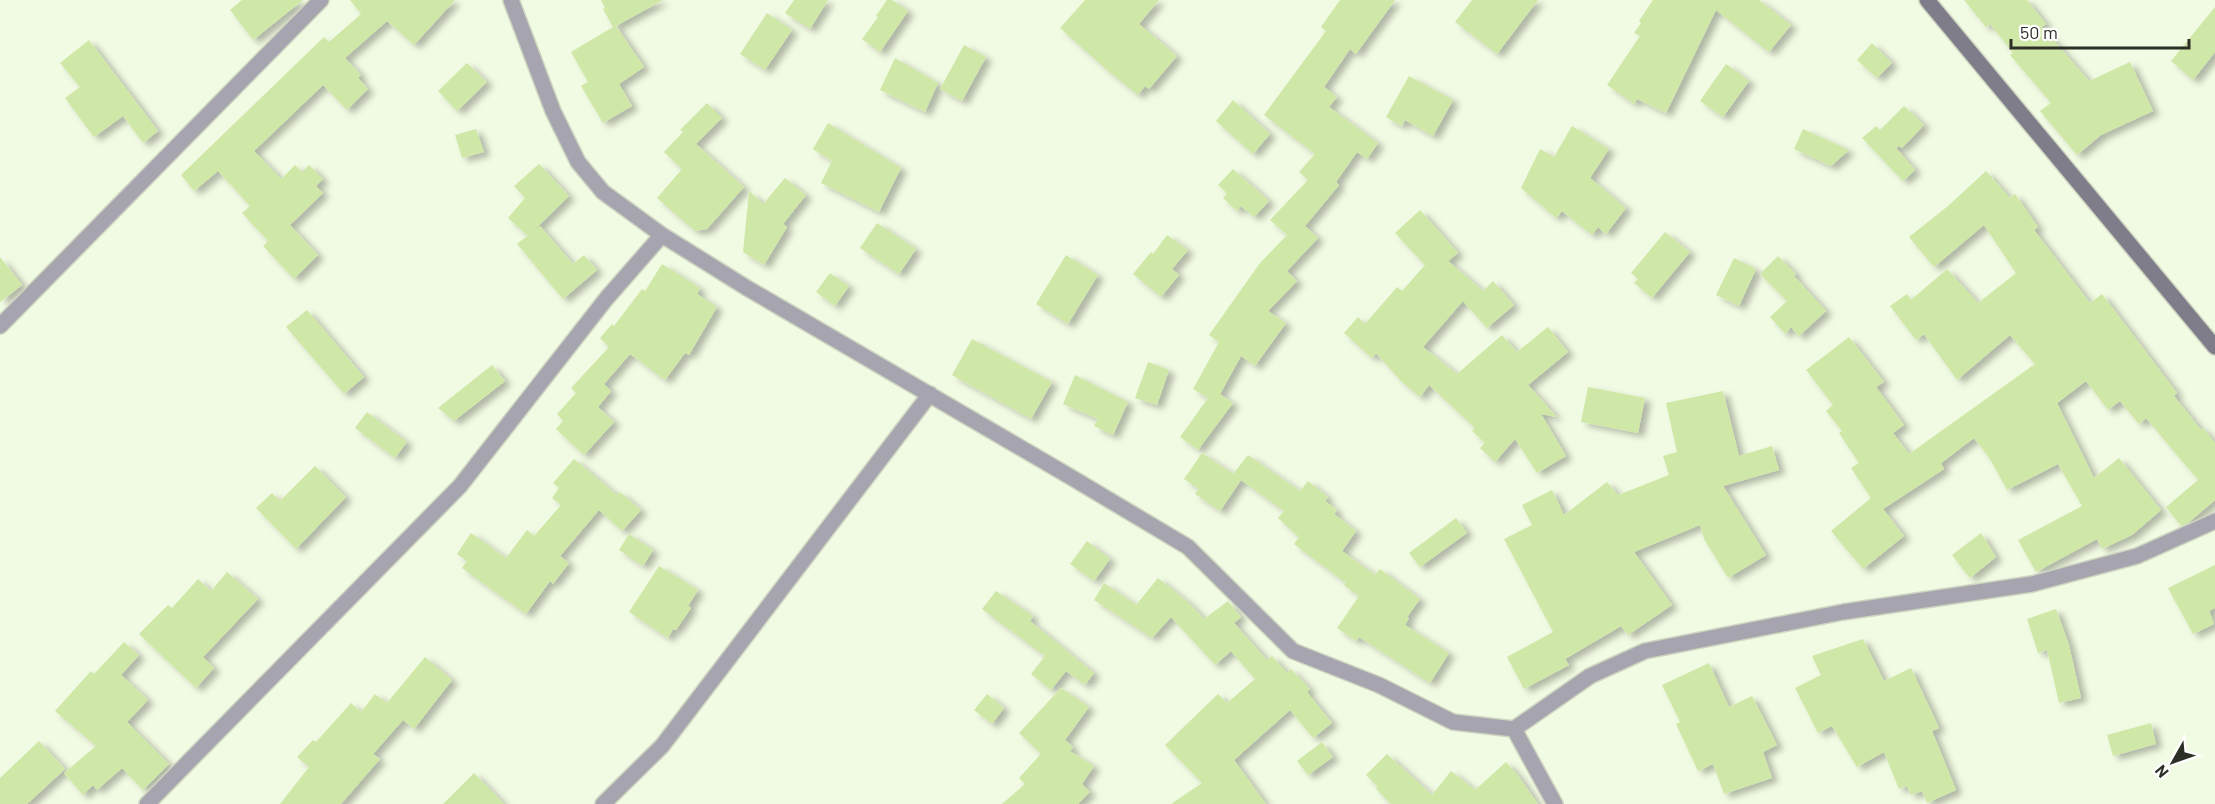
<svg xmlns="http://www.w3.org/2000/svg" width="2215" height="804" font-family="Barlow,sans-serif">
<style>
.building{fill:#d0e8a7;filter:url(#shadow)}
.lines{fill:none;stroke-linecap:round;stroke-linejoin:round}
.minor-casing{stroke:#ced5c0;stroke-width:18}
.secondary-casing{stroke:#ced5c0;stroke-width:18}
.minor{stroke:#a6a4ae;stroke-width:15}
.secondary{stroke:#807d8b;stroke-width:15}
</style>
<defs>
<filter id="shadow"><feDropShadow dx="6" dy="4" stdDeviation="3" flood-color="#0004"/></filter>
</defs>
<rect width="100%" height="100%" fill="#f1fae2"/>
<path class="building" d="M242 0H303L253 40 230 10Z
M350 0H455L414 45 387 21 345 58 361 75 358 78 368 89 347 110 323 85 254 151 281 179 295 165 302 172 309 165 323 179 316 186 323 193 290 225 318 255 294 279 263 246 268 241 242 213 250 206 218 171 194 191 181 175 324 37 329 42 361 14Z
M601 0H663L616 26 644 67 619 84 632 106 603 123 581 86 588 82 571 52 613 27 603 9 605 8Z
M794 0H828L810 29 785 13Z
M887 0H892L908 11 880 52 862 39 878 17 876 16Z
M1085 0H1159L1139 24 1177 56 1149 89 1145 86 1138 95 1107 70 1060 28Z
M1340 0H1395L1356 54 1350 49 1324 87 1337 97 1329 107 1378 143 1367 159 1357 152 1336 182 1339 185 1305 226 1318 238 1287 271 1297 281 1268 311 1286 323 1255 366 1241 356 1220 394 1233 403 1198 450 1180 437 1208 398 1193 389 1219 342 1209 335 1260 263 1287 235 1270 220 1308 180 1299 172 1315 154 1264 115 1326 31 1321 27Z
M1472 0H1538L1497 54 1455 22Z
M1653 0H1759L1791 25 1769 52 1716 10 1666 113 1637 99 1634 104 1607 85 1640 36 1634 33 1641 23 1639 21Z
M1964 0H2027L2046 24 2042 27 2089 81 2130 62 2153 111 2101 135 2077 155 2040 111 2051 103 2010 55 2013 53 1990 24 1986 27Z
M2215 7V52L2193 80 2171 61Z
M767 13 792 30 765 70 740 54Z
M89 40 158 131 143 143 123 116 94 137 65 98 80 87 60 63Z
M1872 43 1892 63 1877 78 1857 60Z
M964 45 986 57 962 101 940 89Z
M895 58 938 83 925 112 880 90Z
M467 63 487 82 457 111 438 91Z
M1726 64 1749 81 1723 117 1700 101Z
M1409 76 1453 100 1433 136 1405 120 1402 126 1386 117Z
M1233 100 1270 134 1253 154 1216 121Z
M707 103 722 118 696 144 744 187 707 229 695 231 657 198 682 169 664 152 683 132 680 130Z
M1904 106 1924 125 1902 148 1899 146 1896 148 1915 170 1903 181 1862 138 1876 126 1880 130Z
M828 123 901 168 879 212 821 183 832 161 813 149Z
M1572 126 1609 149 1590 178 1626 208 1606 234 1598 227 1592 235 1562 211 1556 218 1521 188 1540 149 1554 157Z
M476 129 484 152 462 158 455 135Z
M1803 129 1849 150 1831 166 1794 149Z
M539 164 569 196 528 236 508 218 525 198 514 186Z
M1233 169 1269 201 1254 217 1241 206 1237 211 1223 198 1227 193 1218 185Z
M1986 171 2010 198 2015 194 2038 227 2034 230 2090 303 2102 294 2177 393 2174 396 2201 430 2203 428 2215 443V500L2188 523 2181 526 2166 507 2198 480 2146 418 2139 424 2120 401 2108 410 2086 381 2057 403 2094 478 2119 458 2161 510 2132 535 2102 549 2097 539 2036 572 2018 540 2082 506 2058 464 2007 490 1990 459 1974 438 1941 463 1944 469 1883 509 1904 536 1863 569 1831 531 1871 498 1851 468 1859 463 1839 433 1842 431 1826 411 1833 405 1806 370 1849 337 1884 382 1876 387 1904 425 1893 433 1909 454 2035 364 2010 335 1957 380 1924 334 1916 340 1890 306 1907 294 1911 300 1947 269 1978 303 2016 273 1984 225 1934 267 1909 237 1948 206Z
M785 178 806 195 783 224 787 227 764 265 743 252 749 191 763 204Z
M1420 210 1458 253 1448 261 1483 291 1493 281 1514 305 1487 328 1463 301 1423 347 1457 374 1502 335 1517 352 1548 327 1568 352 1528 385 1557 417 1541 414 1566 456 1537 473 1515 439 1495 462 1480 448 1485 443 1472 431 1475 428 1429 385 1420 397 1402 382 1376 353 1372 358 1344 333 1358 317 1365 324 1397 287 1402 291 1425 265 1395 233Z
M877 223 916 249 899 274 860 248Z
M540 226 573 264 584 255 597 270 563 299 517 244Z
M1665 232 1690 252 1652 298 1634 283 1638 279 1631 273Z
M1167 235 1188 250 1172 269 1179 275 1161 297 1133 274 1151 252 1153 254Z
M1066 255 1098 275 1068 324 1036 304Z
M1778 256 1796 274 1794 276 1826 311 1799 336 1791 327 1785 334 1770 317 1787 301 1760 274Z
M0 257 22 285 0 302Z
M1734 258 1756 269 1739 306 1716 295Z
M662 264 700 288 697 294 717 307 689 355 685 353 665 380 630 354 604 384 611 391 598 407 614 422 584 455 556 429 563 421 557 414 576 393 571 388 609 347 600 338 612 324 614 326 642 289 645 291Z
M830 273 849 286 835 306 816 292Z
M307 310 364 377 344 394 286 327Z
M972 339 1052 382 1031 419 952 375Z
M1148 362 1169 370 1157 405 1135 398Z
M492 365 505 381 454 421 438 408Z
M1075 375 1128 402 1113 435 1094 426 1098 419 1063 404Z
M1588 387 1645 398 1638 433 1581 422Z
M1723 391 1739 456 1772 446 1779 470 1723 486 1766 555 1728 578 1704 539 1700 525 1634 552 1672 605 1628 635 1621 626 1565 659 1569 665 1524 689 1507 657 1553 632 1504 539 1532 525 1522 505 1552 490 1564 515 1607 482 1618 495 1669 475 1663 456 1677 452 1666 403Z
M367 412 407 442 395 458 355 428Z
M1202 453 1233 474 1248 455 1300 491 1308 481 1328 497 1325 501 1337 510 1334 514 1356 531 1342 551 1375 575 1380 569 1420 599 1407 617 1409 618 1405 625 1449 653 1430 683 1359 637 1356 641 1337 628 1359 596 1344 585 1346 583 1294 544 1299 537 1278 518 1284 511 1241 480 1220 511 1195 494 1199 489 1184 479Z
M574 459 617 495 620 492 641 510 622 531 599 510 560 556 569 563 553 584 550 581 526 614 462 568 467 561 457 554 471 533 506 558 527 530 534 536 561 505 552 498 559 488 553 483Z
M315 466 346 497 296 549 256 508 272 493 280 501Z
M1456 518 1467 533 1420 567 1409 553Z
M1981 533 1996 557 1970 578 1952 555Z
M629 534 653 550 643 566 619 550Z
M1087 541 1110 559 1094 581 1070 564Z
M2215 565V608L2209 611 2214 624 2193 634 2168 588Z
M659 566 698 590 688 606 691 608 676 630 673 629 668 638 629 612Z
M227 572 258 599 203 657 214 668 196 688 139 634 168 605 172 608 198 579 211 591Z
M1158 578 1189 603 1204 619 1228 601 1241 617 1234 623 1267 660 1272 656 1287 673 1291 669 1310 689 1307 692 1332 723 1313 738 1290 710 1234 760 1266 804H1171L1202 783 1165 745 1218 694 1227 703 1255 679 1231 651 1215 665 1171 617 1152 638 1094 600 1104 583 1136 605Z
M996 591 1033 616 1030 621 1094 673 1085 685 1066 671 1051 690 1031 674 1045 656 982 609Z
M2056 609 2069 645 2081 698 2059 703 2047 650 2038 653 2027 619Z
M1863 639 1884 681 1911 668 1939 728 1932 731 1956 790 1927 803 1922 791 1911 795 1907 786 1899 789 1884 752 1857 767 1832 726 1818 733 1795 688 1821 675 1812 656Z
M124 642 139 655 121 675 148 700 127 722 169 764 143 790 122 768 97 790 93 785 83 795 64 773 96 746 55 711 91 671 94 674Z
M425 657 452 680 414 729 403 720 373 754 380 759 341 804H280L309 767 297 757 313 740 316 742 351 703 361 712 375 694 387 703Z
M1709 663 1729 707 1752 696 1777 745 1763 752 1772 778 1724 794 1713 764 1698 771 1676 724 1680 722 1662 685Z
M1061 688 1089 707 1065 740 1073 747 1070 751 1094 766 1082 784 1090 792 1078 804H1002L1025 784 1019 778 1041 754 1019 733Z
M987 694 1004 708 992 724 974 710Z
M2151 723 2156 744 2113 756 2107 735Z
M39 741 65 769 27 804H0V778Z
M1322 742 1333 757 1308 775 1297 761Z
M1387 754 1432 795 1451 771 1475 790 1506 762 1519 777 1538 804H1391L1376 789 1378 787 1366 775Z
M474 773 504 804H443Z"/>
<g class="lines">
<defs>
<path id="minor" d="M511 0 553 111 578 162 603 192 662 235 747 288 1069 476 1188 547 1293 651 1379 685 1453 722 1514 729 1555 804
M0 326 321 0
M1514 729 1590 676 1645 651 1843 612 2032 584 2137 556 2215 521
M147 804 460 486 606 299 662 235
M603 804 662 746 930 394"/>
<path id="secondary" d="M1927 0 2215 347"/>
</defs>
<use href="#minor" class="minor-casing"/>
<use href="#secondary" class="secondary-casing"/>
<use href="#minor" class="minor"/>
<use href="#secondary" class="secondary"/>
</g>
<g transform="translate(2173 762) rotate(230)" stroke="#ffffff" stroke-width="4.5" paint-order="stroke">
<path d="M0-4.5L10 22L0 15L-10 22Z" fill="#2c2f26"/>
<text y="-9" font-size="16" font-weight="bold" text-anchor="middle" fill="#2c2f26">N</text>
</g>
<path d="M2011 39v9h178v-9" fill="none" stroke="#2c2f26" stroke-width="3"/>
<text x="2020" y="39" font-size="18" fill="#2c2f26" stroke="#ffffff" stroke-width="4.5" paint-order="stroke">50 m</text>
</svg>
